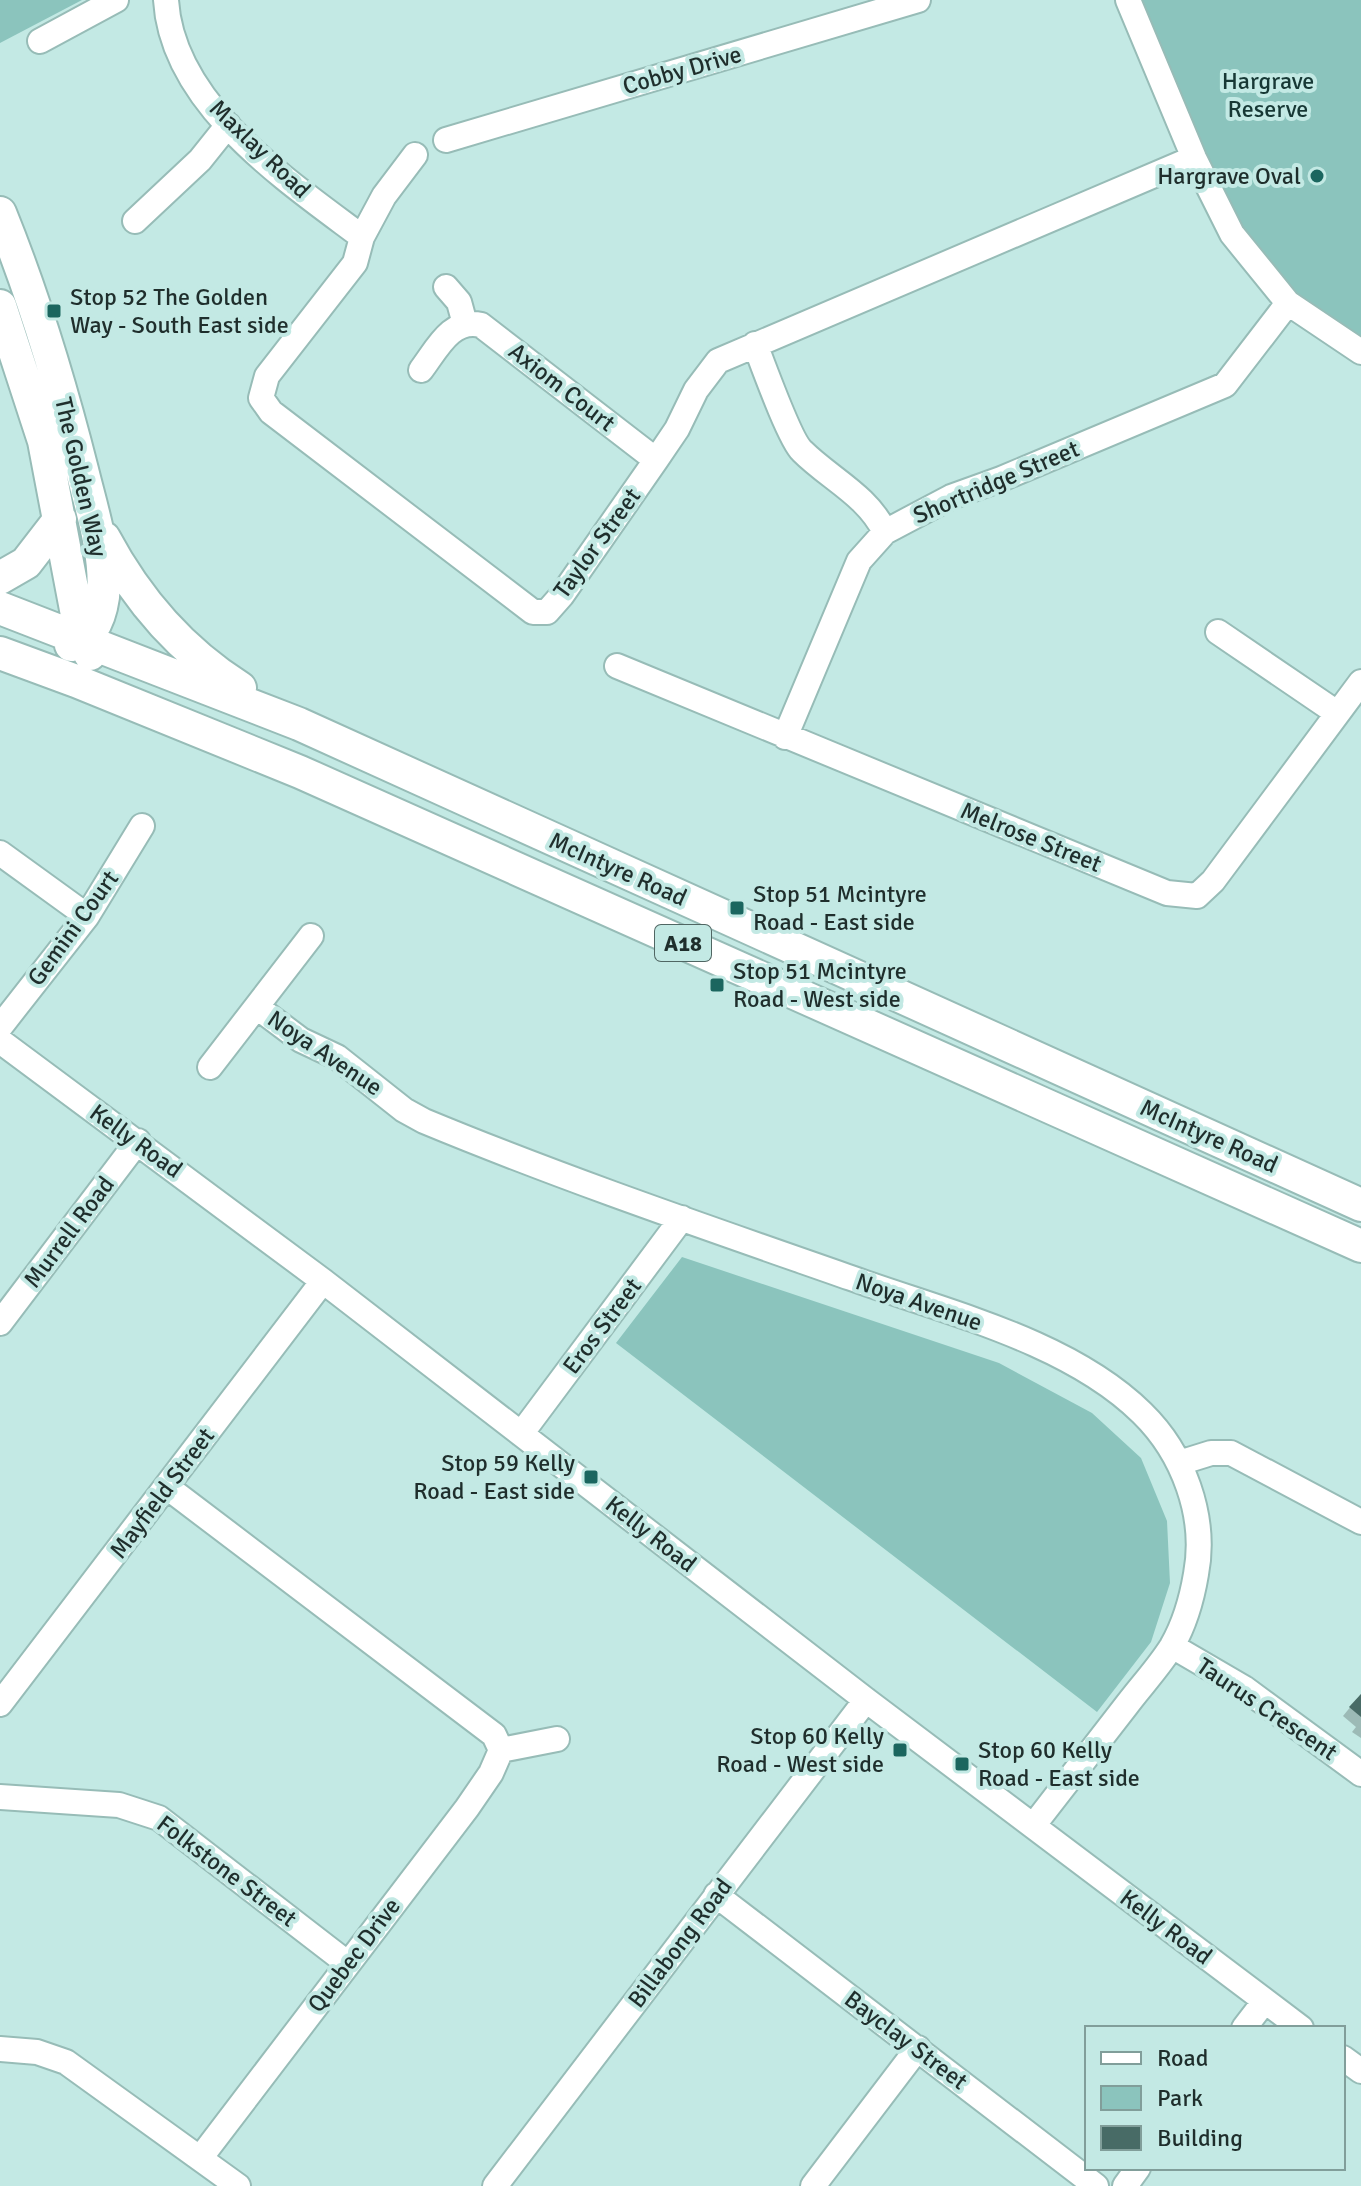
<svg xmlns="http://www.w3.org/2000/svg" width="1361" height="2186" font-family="Signika,sans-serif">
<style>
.green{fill:#8bc4bd}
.shadow{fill:#0003}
.building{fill:#486b66}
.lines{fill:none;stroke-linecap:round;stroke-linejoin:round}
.minor-casing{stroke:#97bcb7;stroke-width:28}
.major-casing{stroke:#97bcb7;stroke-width:36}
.minor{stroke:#fff;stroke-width:24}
.major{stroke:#fff;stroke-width:32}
.poi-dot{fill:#1b665f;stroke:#c3e9e4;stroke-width:3}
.labels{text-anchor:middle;stroke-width:8;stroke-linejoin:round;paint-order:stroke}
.shield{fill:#c3e9e4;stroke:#506663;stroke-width:2}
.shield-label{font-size:22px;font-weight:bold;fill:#1f2e2c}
.street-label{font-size:24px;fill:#1f2e2c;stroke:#c3e9e4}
.park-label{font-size:24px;fill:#173835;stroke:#c3e9e4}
.poi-label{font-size:24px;fill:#1f2e2c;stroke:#c3e9e4;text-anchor:start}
</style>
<rect width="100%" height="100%" fill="#c3e9e4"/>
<path class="green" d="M0 0H82L0 43Z
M1128 0H1361V352L1343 342 1232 234Z
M682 1257 999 1363 1092 1413 1141 1458 1167 1521 1170 1583 1151 1642 1097 1712 616 1343Z"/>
<path class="shadow" d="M1361 1694V1738L1352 1732 1356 1727 1343 1716Z"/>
<path class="building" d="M1361 1694V1717L1349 1707Z"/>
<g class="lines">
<defs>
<path id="minor" d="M166 0C172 104 286 180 362 237
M1128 0 1194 158 1232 234 1288 303 1361 352
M40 41 116 0
M446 140 918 0
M415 155 384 196 362 237 355 263 267 376 261 398 271 412 533 612H547L562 595 656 460 677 429 696 390 718 361 1194 158
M135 221 200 160 228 125
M446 287 459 302 465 324
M755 344C763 365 790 440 802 451 830 479 867 495 885 532
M421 370C437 349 451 318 481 325L656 460
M1218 632 1337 713
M617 666 1167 893 1197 896 1213 881 1361 682
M785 737 859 561 885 532 951 497 1001 479 1225 385 1288 303
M0 853 87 916
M257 1007 301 1040 337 1057 404 1110 424 1121C564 1179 708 1228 851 1278 945 1312 1069 1341 1142 1413 1183 1453 1207 1516 1196 1574 1192 1598 1184 1625 1172 1646 1159 1667 1141 1686 1126 1706 1095 1746 1064 1786 1033 1826
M0 1027 87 916 142 826
M0 1041 323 1281 866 1700 1301 2028
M210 1067 311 936
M0 1323 138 1141
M521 1434 682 1218
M1179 1463 1211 1453H1231L1361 1522
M167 1487 494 1735 501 1750 491 1773 467 1808 201 2157
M1172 1646 1244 1688 1361 1774
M0 1704 323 1281
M501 1750 557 1739
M0 1797 119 1805 159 1818 347 1963
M716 1895 1096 2186
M1244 2028 1264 2002
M0 2049 37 2052 66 2062 238 2186
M1343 2058 1361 2071
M495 2186 866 1700
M813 2186 918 2048
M1125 2186 1138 2168"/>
<path id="major" d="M0 213C34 297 60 383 82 470 92 511 107 555 103 597 100 618 92 638 71 645
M0 306 44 441 78 620 82 640 90 654
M104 538C137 600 180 650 240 688
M0 578 26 563 60 519
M0 608 299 724 1361 1205
M0 653 76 681 300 772 1361 1246"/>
</defs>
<use href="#minor" class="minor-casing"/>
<use href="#major" class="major-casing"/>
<use href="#minor" class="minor"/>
<use href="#major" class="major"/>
</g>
<g class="poi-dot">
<circle cx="1317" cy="176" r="8"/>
<rect x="46" y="303" width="16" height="16" rx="4"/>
<rect x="729" y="900" width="16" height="16" rx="4"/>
<rect x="709" y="977" width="16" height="16" rx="4"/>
<rect x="583" y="1469" width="16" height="16" rx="4"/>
<rect x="892" y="1742" width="16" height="16" rx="4"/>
<rect x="954" y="1756" width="16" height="16" rx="4"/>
</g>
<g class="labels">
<rect class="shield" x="655" y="925" width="56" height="36" rx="6"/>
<g class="shield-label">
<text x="683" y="951">A18</text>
</g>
<g class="street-label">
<text transform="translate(682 70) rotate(-16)" y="8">Cobby Drive</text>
<text transform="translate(260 149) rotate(44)" y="8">Maxlay Road</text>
<text transform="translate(562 387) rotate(38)" y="8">Axiom Court</text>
<text transform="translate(81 477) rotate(77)" y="8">The Golden Way</text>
<text transform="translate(996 482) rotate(-23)" y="8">Shortridge Street</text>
<text transform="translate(597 543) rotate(-54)" y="8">Taylor Street</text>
<text transform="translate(1031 837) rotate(22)" y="8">Melrose Street</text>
<text transform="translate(618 869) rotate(24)" y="8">McIntyre Road</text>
<text transform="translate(73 928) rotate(-54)" y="8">Gemini Court</text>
<text transform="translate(325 1053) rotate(34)" y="8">Noya Avenue</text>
<text transform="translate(1209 1136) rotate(24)" y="8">McIntyre Road</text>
<text transform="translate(136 1141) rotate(36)" y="8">Kelly Road</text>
<text transform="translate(69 1232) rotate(-53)" y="8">Murrell Road</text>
<text transform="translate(919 1302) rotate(19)" y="8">Noya Avenue</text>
<text transform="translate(602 1326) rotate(-53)" y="8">Eros Street</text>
<text transform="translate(162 1493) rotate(-53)" y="8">Mayfield Street</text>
<text transform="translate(651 1534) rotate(38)" y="8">Kelly Road</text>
<text transform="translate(1267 1709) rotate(34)" y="8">Taurus Crescent</text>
<text transform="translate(227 1871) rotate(37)" y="8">Folkstone Street</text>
<text transform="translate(1166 1927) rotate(37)" y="8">Kelly Road</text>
<text transform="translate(680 1943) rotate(-53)" y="8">Billabong Road</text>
<text transform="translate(354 1955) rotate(-53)" y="8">Quebec Drive</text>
<text transform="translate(906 2040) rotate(37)" y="8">Bayclay Street</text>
</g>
<g class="park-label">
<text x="1268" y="89">Hargrave<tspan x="1268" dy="28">Reserve</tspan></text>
</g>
<g class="poi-label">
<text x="1301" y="184" text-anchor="end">Hargrave Oval</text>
<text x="70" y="305">Stop 52 The Golden<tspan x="70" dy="28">Way - South East side</tspan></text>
<text x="753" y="902">Stop 51 Mcintyre<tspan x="753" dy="28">Road - East side</tspan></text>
<text x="733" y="979">Stop 51 Mcintyre<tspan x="733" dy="28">Road - West side</tspan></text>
<text x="575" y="1471" text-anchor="end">Stop 59 Kelly<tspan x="575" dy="28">Road - East side</tspan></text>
<text x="884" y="1744" text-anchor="end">Stop 60 Kelly<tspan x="884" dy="28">Road - West side</tspan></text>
<text x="978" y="1758">Stop 60 Kelly<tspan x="978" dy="28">Road - East side</tspan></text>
</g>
</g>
<rect x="1085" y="2026" width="260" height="144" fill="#c3e9e4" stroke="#819e9a" stroke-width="2"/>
<rect x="1101" y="2052" width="40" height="12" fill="#ffffff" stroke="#819e9a" stroke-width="2"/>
<text x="1157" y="2066" font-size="24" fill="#1f2e2c">Road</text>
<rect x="1101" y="2086" width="40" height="24" fill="#8bc4bd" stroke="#819e9a" stroke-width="2"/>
<text x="1157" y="2106" font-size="24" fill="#1f2e2c">Park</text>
<rect x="1101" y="2126" width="40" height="24" fill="#486b66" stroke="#819e9a" stroke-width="2"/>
<text x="1157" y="2146" font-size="24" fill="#1f2e2c">Building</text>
</svg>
